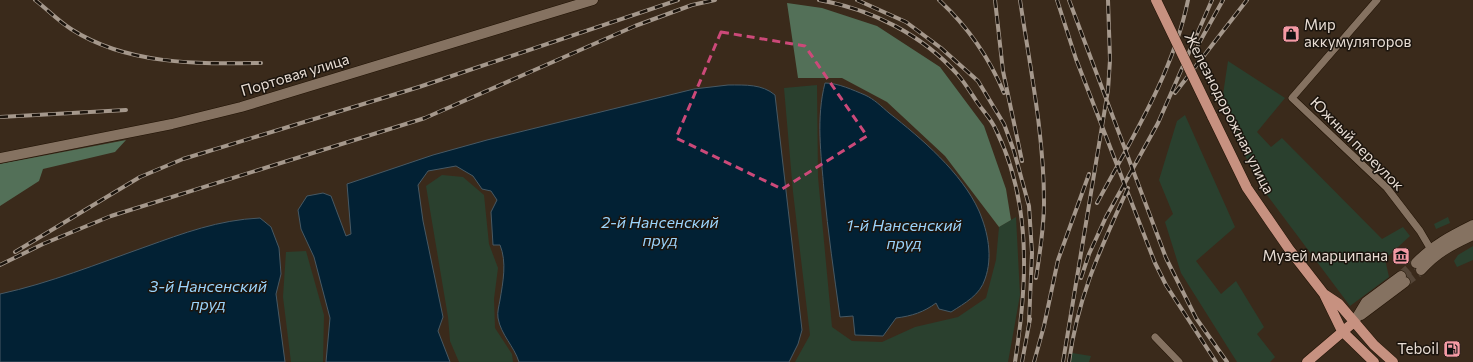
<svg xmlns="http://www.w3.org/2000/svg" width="1473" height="362" font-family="Commissioner,sans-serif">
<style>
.green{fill:#2a402e}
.forest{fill:#537058}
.water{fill:#022134;stroke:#475964}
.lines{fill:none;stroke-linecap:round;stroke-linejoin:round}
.secondary-tunnel{stroke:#544537;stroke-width:10;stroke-dasharray:10 5;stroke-linecap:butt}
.minor-casing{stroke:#201204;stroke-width:8}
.secondary-casing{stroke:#201204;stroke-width:11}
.primary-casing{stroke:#201204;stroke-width:11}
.minor{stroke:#857261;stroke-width:7}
.secondary{stroke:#857261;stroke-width:10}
.primary{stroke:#c79180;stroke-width:10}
.rail-casing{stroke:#a5988c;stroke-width:4}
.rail{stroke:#1b140d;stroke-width:2.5;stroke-dasharray:8;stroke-linecap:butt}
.primary-bridge-casing{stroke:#201204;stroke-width:11;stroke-linecap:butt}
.primary-bridge{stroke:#c79180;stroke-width:10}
.marked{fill:none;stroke:#cc4979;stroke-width:3;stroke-dasharray:8 5;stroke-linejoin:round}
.labels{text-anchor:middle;stroke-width:3;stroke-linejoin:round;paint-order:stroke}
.poi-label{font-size:15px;fill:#e8ddd4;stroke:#1b140d;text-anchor:end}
.street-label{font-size:15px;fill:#e8ddd4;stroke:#1b140d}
.water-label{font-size:16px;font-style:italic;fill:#9ad3fb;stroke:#1b140d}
</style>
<rect width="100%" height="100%" fill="#3a2a1b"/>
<path class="green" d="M1228 61 1285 98 1257 132 1271 147 1282 138 1382 239 1403 227 1410 236 1385 259 1389 277 1350 306 1261 187 1237 140 1222 101Z
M817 85 818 177 832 327 852 341 882 342 915 327 958 317 986 298 996 260 999 227 1016 217 1020 295 1008 362H795L810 335 793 192 784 88Z
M1185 115 1235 227 1196 261 1221 294 1236 281 1264 327 1257 334 1275 357 1270 362H1237L1181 273 1165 222 1173 214 1159 180 1177 121Z
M442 175 463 177 484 195 489 244 498 268 494 299 495 328 512 354 513 362H459L450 341 448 317 426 186Z
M1448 217 1450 223 1436 229 1434 224Z
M1473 246V260L1457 267 1454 261 1458 255Z
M306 251 324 315 323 362H291L283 297 286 252Z
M1072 353 1091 356 1089 362H1071Z"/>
<path class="forest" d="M787 3 822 8 877 26 940 67 984 126 1006 189 1011 220 999 227 945 156 887 102 842 78H798Z
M126 140 115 152 43 169 39 181 0 206V164Z"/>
<path class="water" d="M825 83C838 83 853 90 865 95 874 99 882 107 889 113 921 138 962 173 979 211 988 232 993 257 985 279 980 295 965 303 951 312L939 309 936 303C924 312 912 316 896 318L883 336 855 335 853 316 840 317C834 274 828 232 824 190 821 154 816 118 825 83Z
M728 85C746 85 762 84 775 95L802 330 798 344 789 362H519C514 346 501 335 498 318 497 312 499 306 500 300 503 282 507 262 500 245H493L491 212 497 200 491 191 482 189 473 176 456 166 428 171 418 185 423 221 443 317 438 331 450 362H326L330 318 314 257 301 229 298 210 307 196 323 193 331 196 346 236 351 234 347 184 433 155 487 140 694 89Z
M260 218 271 227 279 248 281 274 276 294 285 362H0V294C50 283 97 264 145 247 184 233 218 220 260 218Z"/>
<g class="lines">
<path class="secondary-tunnel" d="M1401 276 1416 263
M1405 282 1421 270"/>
<defs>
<path id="minor" d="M1377 0 1292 98 1387 188 1420 231 1430 248
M1155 337 1179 362"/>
<path id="secondary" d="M0 158 172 124 241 107 593 0
M1416 263C1433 245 1451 236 1473 225
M1421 270C1437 252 1452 245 1473 235
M1361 315 1405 282
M1354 322 1366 302 1401 276"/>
<path id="primary" d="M1212 116 1247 188 1289 249 1324 294 1342 331 1374 362
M1324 294 1339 304 1374 345 1393 362
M1307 362 1354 322"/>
</defs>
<use href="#minor" class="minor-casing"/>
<use href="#secondary" class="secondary-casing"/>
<use href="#primary" class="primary-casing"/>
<use href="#minor" class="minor"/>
<use href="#secondary" class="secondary"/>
<use href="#primary" class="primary"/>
<defs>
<path id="rail" d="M35 0C47 9 58 21 71 29 127 65 197 64 261 63
M819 0C871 9 923 35 958 75 965 83 971 93 977 102 983 111 992 120 996 130 1008 154 1016 182 1020 208 1028 259 1023 311 1015 362
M857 0 906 22 941 48 978 81 1004 124 1014 151 1029 206 1032 253 1029 323
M939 0C967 26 989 57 1004 93
M995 0 1003 71 1022 161
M1020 0C1030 67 1044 135 1044 202 1044 228 1040 253 1036 278
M1057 0 1076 59 1155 263 1166 285 1216 362
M1069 0 1166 258 1196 318 1227 362
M1198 45 1223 0
M1175 93 1247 0
M0 117 126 110
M1097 203C1132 138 1173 73 1188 0
M15 252 140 177 183 159 419 87 678 0
M0 265 43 244 111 216 425 118 635 26 692 5 715 0
M1081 278 1089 254 1106 217 1158 123 1212 0
M1022 362 1030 319
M1034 362 1044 326 1058 260 1089 174
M1063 362 1108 90 1110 60 1108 0
M1069 362C1078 295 1101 248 1128 188"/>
</defs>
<use href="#rail" class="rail-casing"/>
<use href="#rail" class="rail"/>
<defs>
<path id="primary-bridge" d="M1156 0 1212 116"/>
</defs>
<use href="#primary-bridge" class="primary-bridge-casing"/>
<use href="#primary-bridge" class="primary-bridge"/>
</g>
<path class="marked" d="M721 32 805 46 867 136 782 189 676 138Z"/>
<defs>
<symbol id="shop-square" viewBox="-11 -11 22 22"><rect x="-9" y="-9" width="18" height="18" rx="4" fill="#f49aa5" stroke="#1b140d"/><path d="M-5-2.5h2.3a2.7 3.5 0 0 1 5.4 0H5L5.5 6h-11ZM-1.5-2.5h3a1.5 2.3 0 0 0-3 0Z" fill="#111"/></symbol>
<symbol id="museum-square" viewBox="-11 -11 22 22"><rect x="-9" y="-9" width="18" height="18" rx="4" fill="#f49aa5" stroke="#1b140d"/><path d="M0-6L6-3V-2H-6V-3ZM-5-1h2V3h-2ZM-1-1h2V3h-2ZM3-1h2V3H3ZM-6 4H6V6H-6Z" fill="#111"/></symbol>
<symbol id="fuel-square" viewBox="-11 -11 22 22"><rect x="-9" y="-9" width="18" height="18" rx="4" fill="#f49aa5" stroke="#1b140d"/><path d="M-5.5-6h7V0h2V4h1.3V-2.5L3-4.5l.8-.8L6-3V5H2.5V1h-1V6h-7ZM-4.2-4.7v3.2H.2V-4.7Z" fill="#111"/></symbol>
</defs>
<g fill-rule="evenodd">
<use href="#shop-square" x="1281" y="24" width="20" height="20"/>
<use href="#museum-square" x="1391" y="246" width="20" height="20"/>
<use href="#fuel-square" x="1442" y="339" width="20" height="20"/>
</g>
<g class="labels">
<g class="poi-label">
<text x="1304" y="30" text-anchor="start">Мир<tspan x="1304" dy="17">аккумуляторов</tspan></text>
<text x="1388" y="261">Музей марципана</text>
<text x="1439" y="354">Teboil</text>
</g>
<g class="street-label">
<text transform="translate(295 75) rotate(-17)" y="5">Портовая улица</text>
<text transform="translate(1229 113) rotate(63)" y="5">Железнодорожная улица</text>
<text transform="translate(1357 144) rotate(45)" y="5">Южный переулок</text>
</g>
<g class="water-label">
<text x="660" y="228">2-й Нансенский<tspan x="660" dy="18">пруд</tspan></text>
<text x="904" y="231">1-й Нансенский<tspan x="904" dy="18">пруд</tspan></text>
<text x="208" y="292">3-й Нансенский<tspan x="208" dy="18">пруд</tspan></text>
</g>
</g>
</svg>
